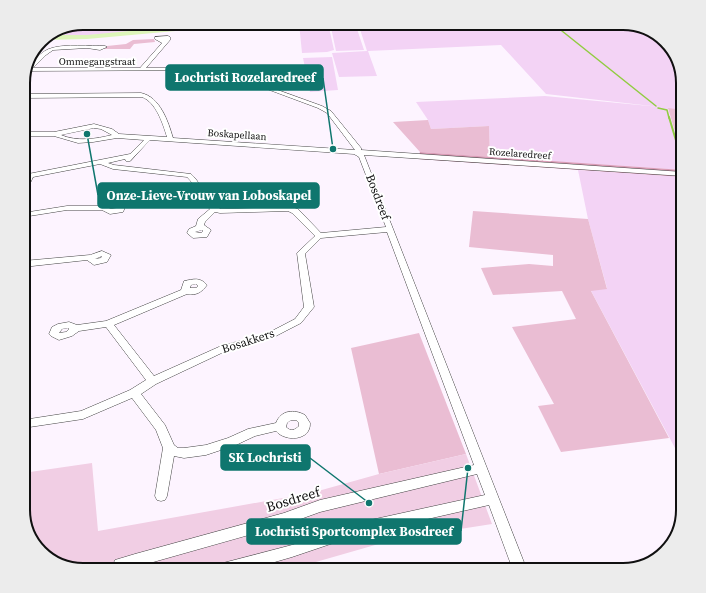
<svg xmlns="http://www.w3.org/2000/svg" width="706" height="593" font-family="'Source Serif 4',serif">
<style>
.farmland{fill:#f3d3f5}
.green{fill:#eabdd3}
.forest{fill:#da9cb6}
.pitch{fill:#f1cee4}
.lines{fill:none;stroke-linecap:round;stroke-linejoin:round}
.stream-far1{stroke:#91cc41;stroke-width:1.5}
.stream{stroke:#91cc41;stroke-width:2}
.river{fill:#ddf5b9;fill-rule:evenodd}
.minor-casing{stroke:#434343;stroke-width:1}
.minor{fill:#fff;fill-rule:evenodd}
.labels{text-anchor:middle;stroke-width:4;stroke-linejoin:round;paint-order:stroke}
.far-street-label{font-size:10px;fill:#101010;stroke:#fff}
.street-label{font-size:12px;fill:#101010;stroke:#fff}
.near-street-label{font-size:14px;fill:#101010;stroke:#fff}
.rim{fill:none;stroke:#101010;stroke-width:2}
.leader{fill:none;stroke:#0f766e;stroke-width:1.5}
.callout-dot{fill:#0f766e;stroke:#fff;stroke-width:1.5}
.callout{fill:#0f766e;stroke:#0f766e;stroke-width:1.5}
.callout-label{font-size:13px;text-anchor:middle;font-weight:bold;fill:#fff}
</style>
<rect width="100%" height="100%" fill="#fdf4ff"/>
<path class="farmland" d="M83 23H230L91 35 46 37Z
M299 23H328L334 50 327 52 302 53Z
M330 23H355L364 50 336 51Z
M358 23H623L663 38 678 60 683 83V110L668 109 683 159V170L490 157 489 126 431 129 428 120 416 102 545 96 660 107 546 94 501 45 368 51 377 76 339 77 332 53 367 51Z
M332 57 338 90 310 92 303 58Z
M578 170 683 177V463L589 287 607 288 588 219Z"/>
<path class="green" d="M154 39 155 42 134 44 130 49H104L107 46 126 44 133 40Z
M668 108 683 110V159Z
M428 120 431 129 489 126 490 157 420 152 393 122Z
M473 211 588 219 607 289 591 291 669 438 561 452 538 406 554 404 512 327 576 319 562 291 493 295 481 268 529 264 553 266V255L469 247Z
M419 333 466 454 379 474 351 348Z"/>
<path class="forest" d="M420 152 683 170V177L418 159Z"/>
<path class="pitch" d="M466 454 492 524 396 539 288 570H83L43 555 23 513V473L92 463 98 531 311 493 379 474Z"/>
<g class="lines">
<path class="stream-far1" d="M552 23 656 106
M138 31 148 23
M658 108 667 110 669 118"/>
<path class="stream" d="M669 117 683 164"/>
<path class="river" d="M216 23H246L242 25 87 39 42 40 43 38 51 35H87Z"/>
<defs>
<path id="minor" d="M168 36 170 37V40L146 68H217L322 106 331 111 361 148V150L683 172V176L364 155 527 570H513L489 505 357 535 292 557 247 570H216L218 565 223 563 292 545 357 523 485 495 477 474 320 512 284 525 125 570H111L115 560 135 554 284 513 320 500 474 465 387 232 321 238 305 254 314 307 301 323 272 338 228 350 156 384 141 394 165 425 174 445 178 448H184L206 445 228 438 248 429 276 423C281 410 294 409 305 415L310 423C311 441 285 442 276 431L255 436 236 445 206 455 184 458 174 456 167 496 165 500 161 501 157 500 155 496 163 448 156 430 132 398 83 419 23 428V420L81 411 130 390 146 380 106 327 79 331 72 336 59 340 51 336 49 334 52 327 58 324 69 322 77 325 106 321 181 290 184 281C194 279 200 277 207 285 202 292 196 296 187 294L114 325 154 376 221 346 266 334 295 319 304 307 297 253 315 236 292 213 288 211 220 213 215 212 205 222 204 225 211 230 207 237 193 238 187 233 189 229 196 226 198 219 210 209C199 201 197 186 187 177L113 169 100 164 33 177 27 190 23 192V183L25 179H23V175L130 154 144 140 117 138 93 142 78 143 54 136H23V132H54L94 124 112 129 119 134 167 137C163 124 156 102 142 97L23 98V94L141 93C160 97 168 121 173 138L355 150 327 113 318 108 216 70 27 71C31 63 42 50 52 48 64 44 91 46 105 46L107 47 100 50 87 48 53 50 46 55 33 68H140L162 43 155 39V37ZM94 128 101 129 112 135C96 139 77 142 61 135ZM150 140 354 154 359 157 386 227 321 233 298 209 291 207 221 209C205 203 203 184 191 174L114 165 108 163 125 159 126 161H130ZM202 230 203 231 201 233 195 232ZM196 284 198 286 196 288H190L191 285ZM68 328 69 329 66 332 59 333 62 329ZM291 420H296L299 423V426C295 430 291 432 286 427L287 423Z
M117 201 126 205 123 212 110 214 102 210H67L23 217V213L67 206H103L108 202ZM116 205 118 206 117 208 109 209Z
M102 251 111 255 107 262 94 265 87 260 23 267V261L90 255ZM102 256 101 258 95 259Z"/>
</defs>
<use href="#minor" class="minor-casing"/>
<use href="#minor" class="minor"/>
</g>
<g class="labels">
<g class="far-street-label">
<text x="97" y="65">Ommegangstraat</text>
<text transform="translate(237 134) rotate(4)" y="4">Boskapellaan</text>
<text transform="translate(520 153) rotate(4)" y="4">Rozelaredreef</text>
</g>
<g class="street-label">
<text transform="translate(378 197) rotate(69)" y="4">Bosdreef</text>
<text transform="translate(248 341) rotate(-18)" y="4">Bosakkers</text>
</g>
<g class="near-street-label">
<text transform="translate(293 499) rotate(-17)" y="5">Bosdreef</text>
</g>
</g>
<path d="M0 0H706V593H0ZM83 30H623A53 53 0 0 1 676 83V510A53 53 0 0 1 623 563H83A53 53 0 0 1 30 510V83A53 53 0 0 1 83 30Z" fill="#ececec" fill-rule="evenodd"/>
<path class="rim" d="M83 30H623A53 53 0 0 1 676 83V510A53 53 0 0 1 623 563H83A53 53 0 0 1 30 510V83A53 53 0 0 1 83 30Z"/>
<path class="leader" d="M333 149L323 78M87 134L98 195M369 503L310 458M468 468L461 531"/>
<g class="callout-dot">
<circle cx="333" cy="149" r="4"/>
<circle cx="87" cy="134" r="4"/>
<circle cx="369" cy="503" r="4"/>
<circle cx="468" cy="468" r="4"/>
</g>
<g class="callout">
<rect x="166" y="65" width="157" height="25" rx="4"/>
<rect x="98" y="183" width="221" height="25" rx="4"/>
<rect x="221" y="445" width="89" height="25" rx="4"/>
<rect x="247" y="519" width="214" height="25" rx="4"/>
</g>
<g class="callout-label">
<text x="245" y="82">Lochristi Rozelaredreef</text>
<text x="209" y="200">Onze-Lieve-Vrouw van Loboskapel</text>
<text x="265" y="462">SK Lochristi</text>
<text x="354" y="536">Lochristi Sportcomplex Bosdreef</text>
</g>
</svg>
